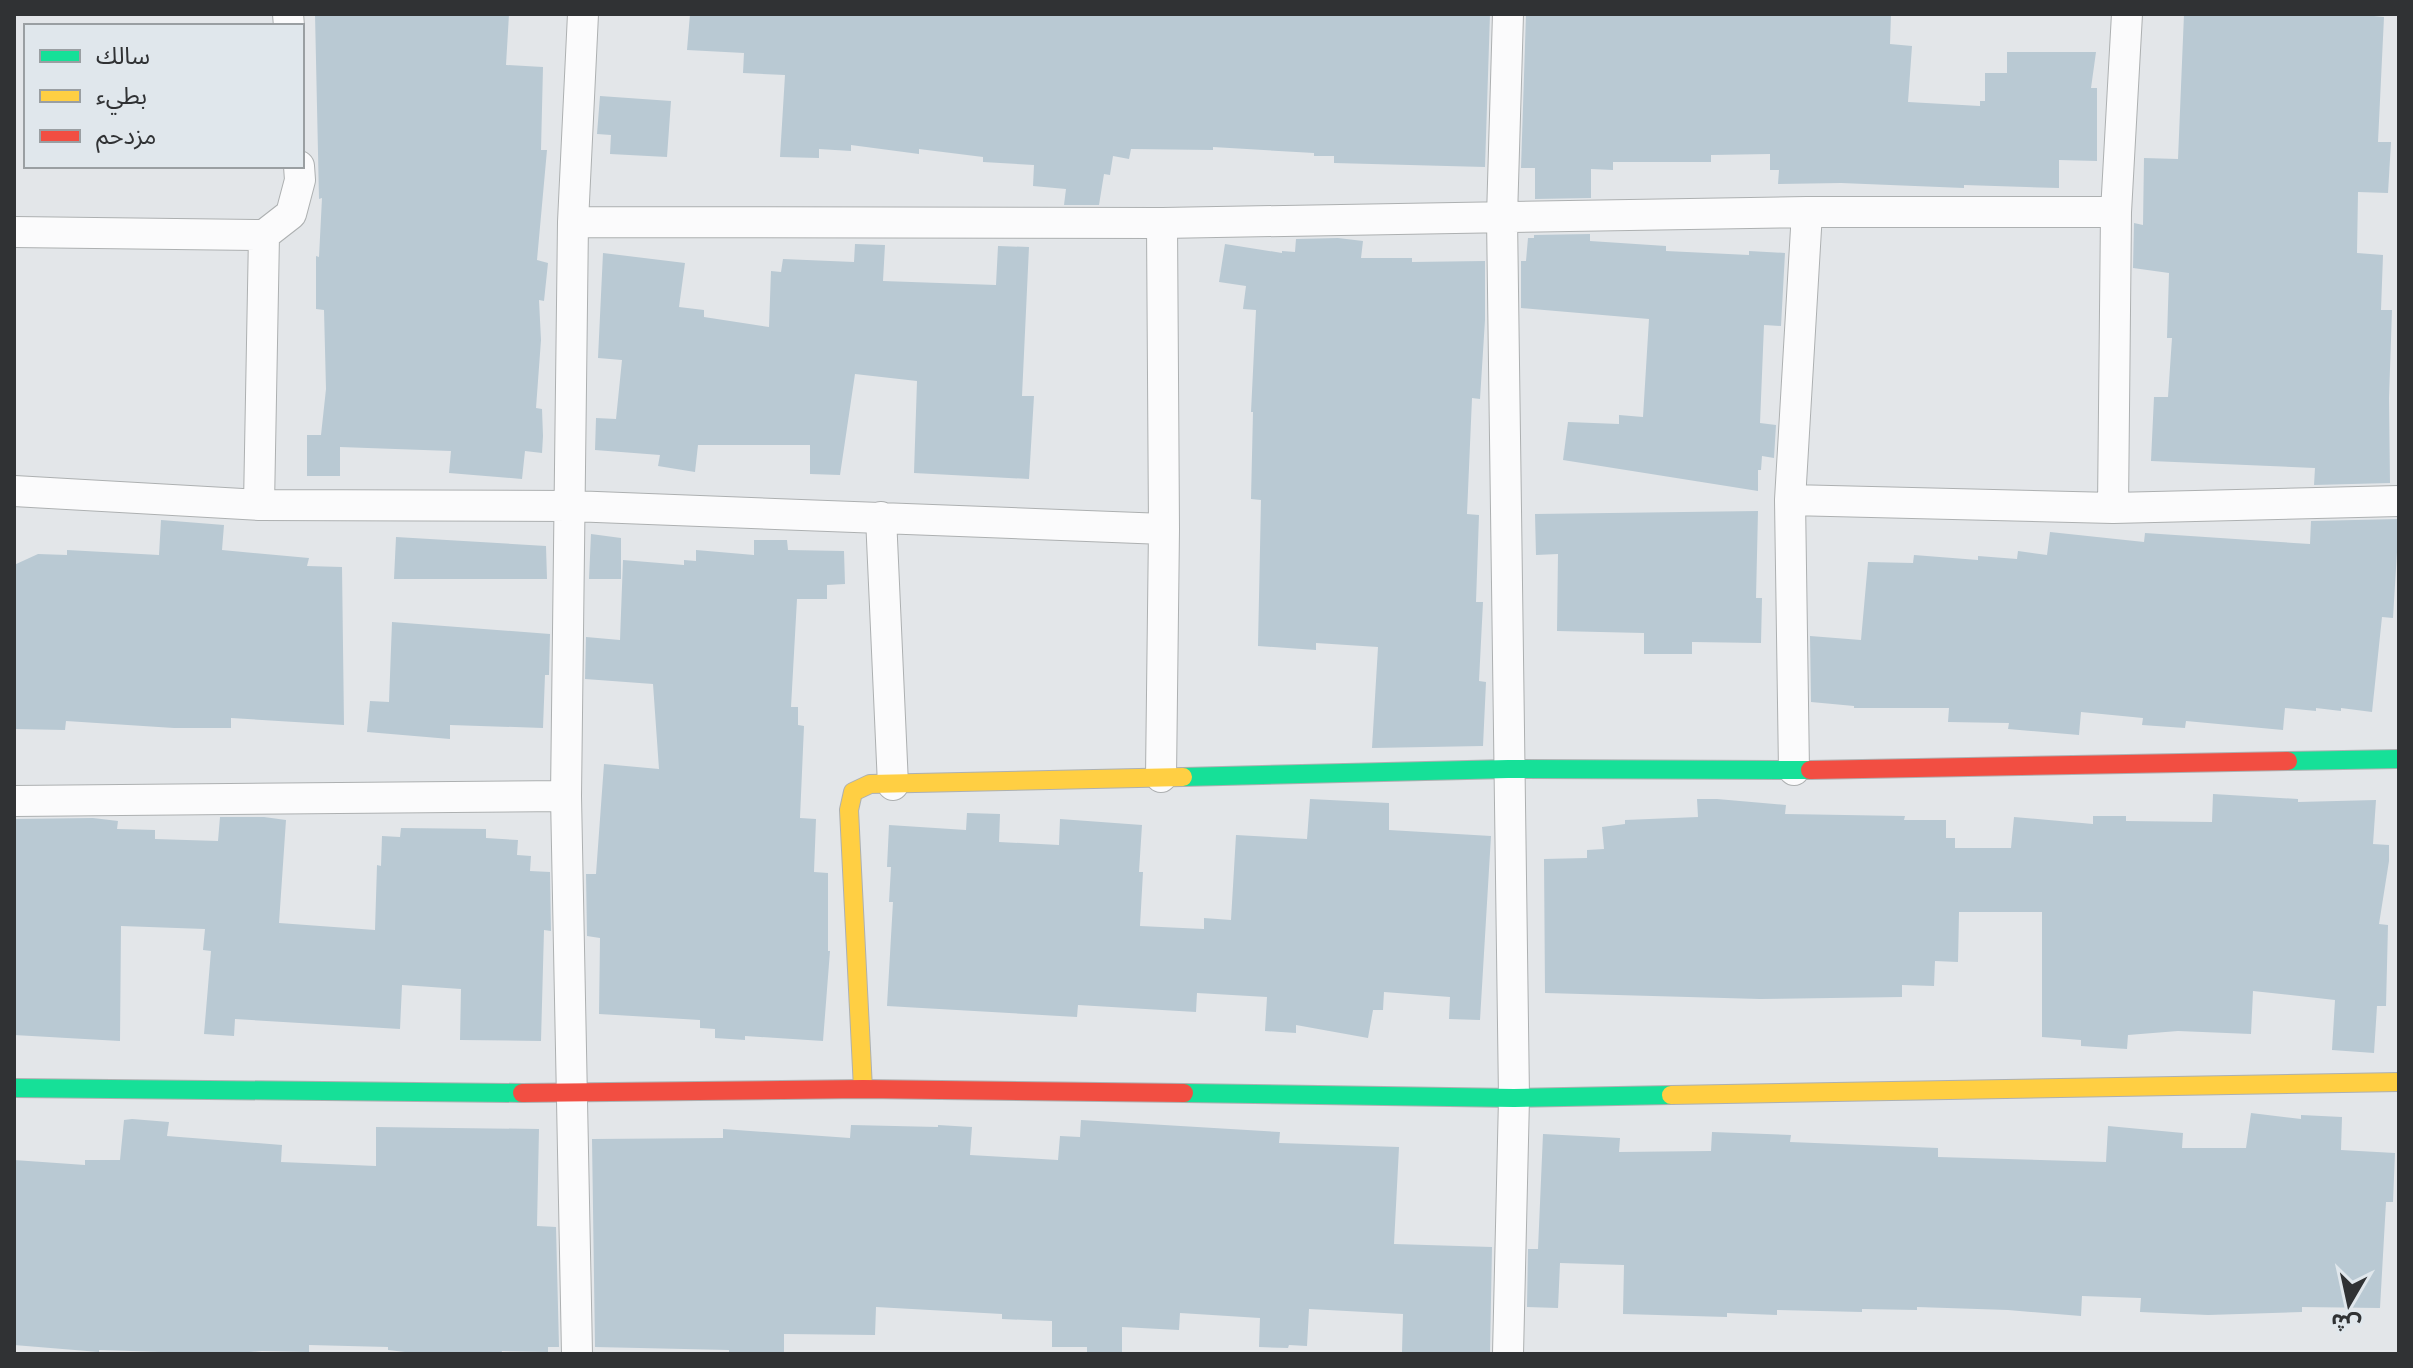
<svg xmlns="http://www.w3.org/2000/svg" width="2413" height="1368" font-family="'Source Sans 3','Noto Sans Arabic',sans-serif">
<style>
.building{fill:#b9c9d3}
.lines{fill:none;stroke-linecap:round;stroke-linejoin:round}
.street-casing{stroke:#adb0b1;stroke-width:32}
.fast-casing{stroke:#adb0b1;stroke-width:20}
.slow-casing{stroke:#adb0b1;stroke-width:20}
.jam-casing{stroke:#adb0b1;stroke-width:20}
.street{stroke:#fbfbfc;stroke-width:30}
.fast{stroke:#16e098;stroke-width:18}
.slow{stroke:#ffcf43;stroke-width:18}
.jam{stroke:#f24e42;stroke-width:18}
</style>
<rect width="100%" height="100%" fill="#e3e6e9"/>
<path class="building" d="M315 14H509L506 65 543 67 541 150H547L537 260 548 263 544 301 539 300 541 340 536 408 542 409 543 436 542 453 525 451 522 479 449 473 451 451 340 447V476H307V435H321L326 389 324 310 316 309V256L319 257 322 198 319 199Z
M690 14H1490L1485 167 1334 163V156H1314V153L1213 147V150L1131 149 1129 159 1113 156 1110 175 1104 174 1099 205H1064L1066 189 1033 186 1034 165 983 162V157L919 149V154L851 145V151L819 149V158L780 157 785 75 743 73 744 53 687 50Z
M1526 14H1891L1890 44 1912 46 1908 102 1980 106V101H1985V73H2007V52H2096L2091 88H2097V161L2059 160V188L1964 185V188L1841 183 1778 184 1779 170H1770V154L1711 155V162H1613V170L1591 169V198L1535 199V168H1521Z
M2184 14H2354L2384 17 2378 142H2391L2388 193 2358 192 2357 253 2383 255 2381 310H2392L2389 398 2390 483 2314 485 2315 468 2151 461 2154 397H2168L2172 338H2167L2169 273 2133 268 2134 223 2143 225 2144 158 2178 159Z
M600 96 671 101 667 157 610 154 611 135 597 134Z
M1590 234V241L1666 246V251L1749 255V251L1785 253 1781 326 1764 325 1760 423 1776 425 1774 458 1762 456 1761 470H1758V491L1563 460 1568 422 1619 424V415L1643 417 1649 319 1521 308V261H1526L1528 238H1534V235Z
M1338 238 1363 241 1361 258H1412V262L1485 261V320L1480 399 1472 398 1467 514 1479 515 1476 602H1483L1479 681 1486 682 1483 746 1372 748 1378 647 1316 643V650L1258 646 1261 500 1251 499 1253 412H1251L1256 310 1243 309 1246 286 1219 282 1225 244 1282 253V251L1295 252 1296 239Z
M855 244 885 245 883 281 996 285 998 246 1029 247 1022 396H1034L1029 479 914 473 917 381 855 374 840 475 810 474V445H698L695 472 658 466 660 455 595 450 596 418 616 419 622 360 598 358 603 253 685 263 679 307 704 310V317L769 327 771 271 781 272 783 259 854 262Z
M1758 511 1756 598H1762L1761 643 1692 642V654H1644V633L1557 631 1558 554 1536 555 1535 514Z
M2399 519 2393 618 2382 617 2372 712 2341 708V711L2316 708V711L2285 708 2283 730 2186 721 2185 728 2142 725 2143 718 2081 712 2079 735 2008 729 2009 723 1948 722 1949 708H1854V706L1811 702 1810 636 1861 640 1868 562 1913 563 1914 555 1978 560V556L2017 559 2018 551 2047 555 2050 532 2144 542 2145 533 2310 544 2311 521Z
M161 520 224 525 222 550 309 558 307 566 342 567 344 725 231 718V728H174L66 721 65 730 14 729V565L38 554 67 555V550L159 555Z
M591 534 621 538V579H589Z
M396 537 546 546 547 579H394Z
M754 540H787L788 550 844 551 845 584 827 585V599H797L791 707H798V725L804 726 800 818 816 819 814 872 828 873V951H830L823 1041 745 1036V1040L715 1038V1029L700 1028V1020L599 1014 600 938 587 936 586 874H596L604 764 659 769 653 684 585 679 586 637 620 640 623 560 684 565V560L696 561V550L754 555Z
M392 622 550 634 549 675H545L543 728 450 725V739L367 732 370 701 389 702Z
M2213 794 2298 799V802L2376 800 2373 844 2389 845V861L2379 924 2388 925 2386 1006H2377L2374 1053 2332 1050 2335 1000 2253 991 2251 1034 2178 1031 2128 1035 2127 1049 2081 1046V1040L2042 1037V912H1959L1958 962 1935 961 1934 986 1902 985V997L1760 999 1545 993 1544 859 1587 858V850L1604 849 1602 827 1625 824V820L1698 817 1697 799H1717L1786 805 1785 814 1905 816 1904 820H1946V838H1955V848H2011L2014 817 2093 824V816H2126V821L2212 822Z
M1310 799 1389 803V830L1491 836 1480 1020 1449 1019 1450 997 1384 992 1383 1010H1373L1368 1038 1296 1025V1033L1265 1031 1267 997 1197 993 1196 1012 1078 1005 1077 1017 887 1006 893 902H889L891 867H887L889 825 966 830 967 813 1000 814 999 842 1059 845 1060 819 1142 825 1139 872H1143L1140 926 1204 929V918L1231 920 1236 835 1307 839Z
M220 817H264L286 820 279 923 375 930 377 865 381 866 382 836 400 837 401 828 486 829V838L518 840 517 855 531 856 530 871 550 872 551 931 544 930 541 1041 460 1040 461 989 402 985 400 1029 235 1019 234 1036 204 1034 211 951 203 950 205 929 121 926 120 1041 14 1035V819L93 818 118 821 117 829 155 830V839L218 841Z
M2251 1113 2301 1119V1115L2342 1117 2341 1150 2395 1153 2393 1202H2386L2380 1308 2302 1307V1312L2208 1315 2140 1312 2141 1298 2082 1296 2081 1316 2008 1310 1917 1307V1310L1862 1309V1312L1777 1310V1315L1727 1313V1317L1623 1314 1624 1265 1560 1263 1558 1308 1527 1307 1528 1249H1538L1543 1134 1620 1138 1619 1152 1711 1151 1712 1132 1791 1135 1790 1142 1938 1148V1157L2106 1162 2108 1126 2183 1133 2182 1148H2246Z
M132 1119 169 1122 167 1136 282 1145 281 1162 376 1166V1127L539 1129 537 1226 556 1227 559 1347H548V1352L502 1351 501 1354 405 1352 388 1350V1347L309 1345V1352L262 1351 224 1354 99 1350V1352L14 1345V1160L85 1165V1160H120L124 1120Z
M1081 1120 1280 1132 1279 1143 1399 1147 1394 1244 1492 1247 1490 1354 1402 1352 1403 1314 1309 1309 1307 1346 1289 1345 1288 1348 1259 1347 1260 1318 1180 1313 1179 1330 1122 1327V1354H1087V1347H1052V1321L1002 1319V1314L876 1307 875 1335 784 1334V1354H729V1350L595 1347 592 1139 723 1138V1129L850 1138 851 1125 938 1127V1125L972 1127 970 1155 1058 1160 1060 1136 1080 1137Z"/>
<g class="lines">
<defs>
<path id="street" d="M288 14 289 26
M1508 14 1502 217 1514 1098 1508 1354
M573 222 1162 223 1807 212H2116
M14 232 264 235 291 214 300 180 299 166
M14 491 259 505 571 506 1164 529
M1790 500 2113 508 2399 501
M259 505 264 235
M2113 508 2116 212 2127 14
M881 517 893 785
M1794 770 1790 500 1807 212
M1161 777 1164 529 1162 223
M14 801 566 796
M577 1354 566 796 573 222 583 14"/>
<path id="fast" d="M2288 761 2399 759
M1183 777 1508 769 1810 770
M14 1088 522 1093
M1184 1093 1514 1098 1671 1095"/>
<path id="slow" d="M863 1089 849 810 853 792 870 784 1183 777
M1671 1095 2399 1082"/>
<path id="jam" d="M1810 770 2288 761
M522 1093 863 1089 1184 1093"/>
</defs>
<use href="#street" class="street-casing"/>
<use href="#fast" class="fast-casing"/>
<use href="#slow" class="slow-casing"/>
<use href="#jam" class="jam-casing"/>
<use href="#street" class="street"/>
<use href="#fast" class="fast"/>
<use href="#slow" class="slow"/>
<use href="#jam" class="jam"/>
</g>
<rect width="2413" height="1368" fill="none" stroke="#303234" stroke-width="32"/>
<rect x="24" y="24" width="280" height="144" fill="#e0e7ec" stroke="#9a9fa2" stroke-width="2"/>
<rect x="40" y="50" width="40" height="12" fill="#16e098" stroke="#9a9fa2" stroke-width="2"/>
<text x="96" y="64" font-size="24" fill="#303234">سالك</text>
<rect x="40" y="90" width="40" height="12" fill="#ffcf43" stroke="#9a9fa2" stroke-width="2"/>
<text x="96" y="104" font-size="24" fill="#303234">بطيء</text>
<rect x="40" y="130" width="40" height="12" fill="#f24e42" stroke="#9a9fa2" stroke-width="2"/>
<text x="96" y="144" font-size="24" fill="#303234">مزدحم</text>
<g transform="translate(2349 1304) rotate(189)" stroke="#e0e7ec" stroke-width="6" paint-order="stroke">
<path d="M0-6L14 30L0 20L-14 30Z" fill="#303234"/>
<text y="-12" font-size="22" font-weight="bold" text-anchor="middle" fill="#303234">ش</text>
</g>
</svg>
